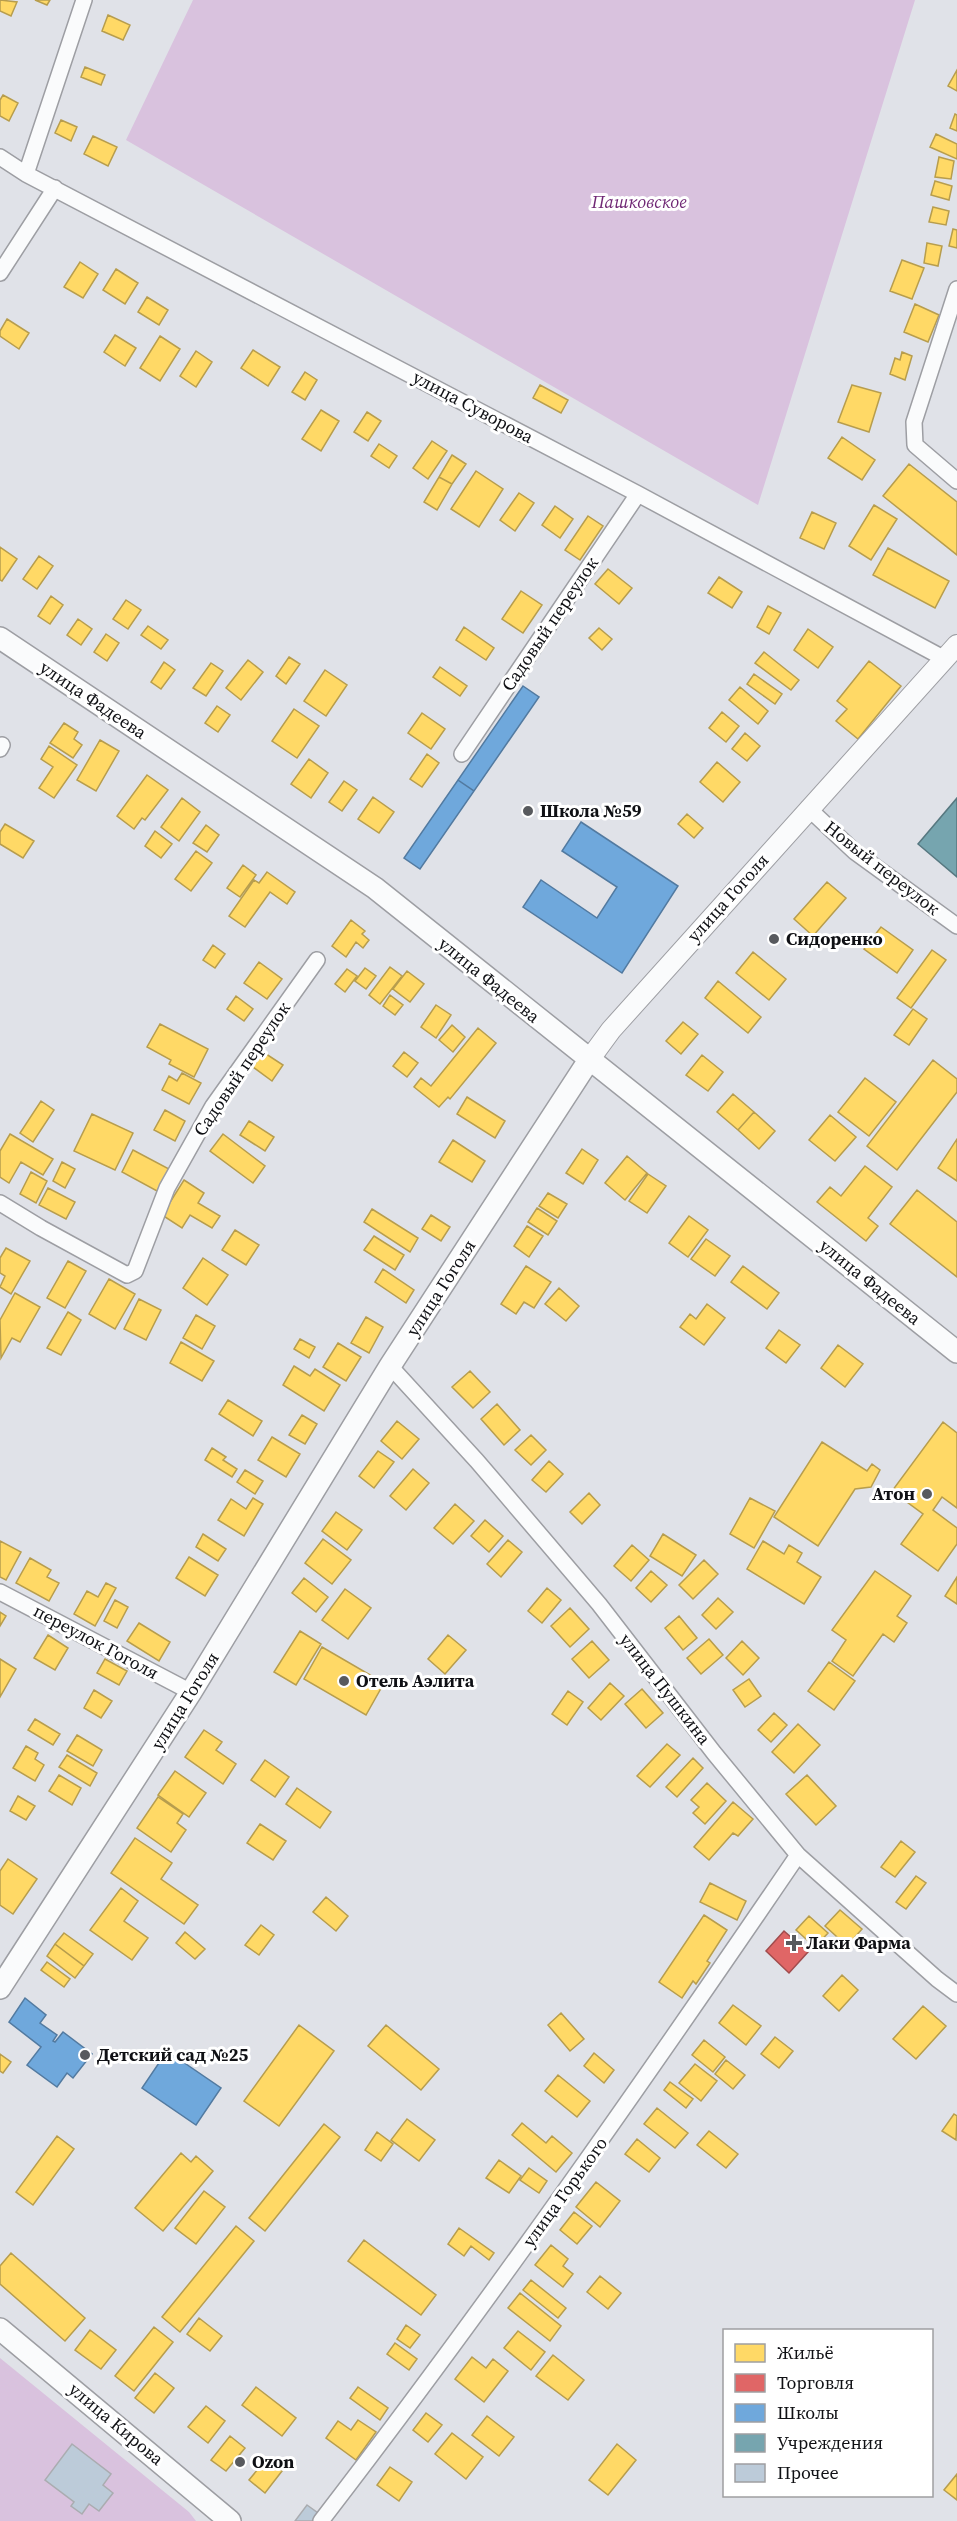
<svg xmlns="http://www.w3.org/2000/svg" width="957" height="2521" font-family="'Source Serif 4',serif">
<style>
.green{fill:#d9c2de}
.homes{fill:#ffd966;stroke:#b79d4d;stroke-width:1.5}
.shops{fill:#e06666;stroke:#a14c4d;stroke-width:1.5}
.schools{fill:#6fa8dc;stroke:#527aa0;stroke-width:1.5}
.public{fill:#76a5af;stroke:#577880;stroke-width:1.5}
.building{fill:#bccbd9;stroke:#aaacb0;stroke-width:1.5}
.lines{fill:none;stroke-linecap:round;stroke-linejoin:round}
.minor-casing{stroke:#9d9ea3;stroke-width:18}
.tertiary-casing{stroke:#9d9ea3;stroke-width:22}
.secondary-casing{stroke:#9d9ea3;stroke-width:24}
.minor{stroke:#fafbfc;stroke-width:15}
.tertiary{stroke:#fafbfc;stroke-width:20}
.secondary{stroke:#fafbfc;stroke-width:21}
.poi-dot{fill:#585a5e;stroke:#fff;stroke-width:2}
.labels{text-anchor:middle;stroke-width:6;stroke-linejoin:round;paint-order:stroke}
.park-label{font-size:18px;font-style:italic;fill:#702875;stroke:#fff}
.street-label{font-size:18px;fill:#0f1014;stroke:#fff}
.poi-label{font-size:18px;font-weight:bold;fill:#0f1014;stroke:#fff;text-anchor:start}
</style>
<rect width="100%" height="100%" fill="#e0e2e8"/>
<path class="green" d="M193 0H915L758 505 126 140Z
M0 2358 189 2512 196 2521H0Z"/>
<path class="homes" d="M0 0 17 2 11 16 0 11Z
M35 0H50L47 5Z
M108 15 130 25 123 40 102 31Z
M85 67 105 75 101 85 81 77Z
M957 70V91L948 86Z
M3 95 18 103 9 121 0 116V100Z
M955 114 957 115V131L950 128Z
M61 120 77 127 71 141 55 133Z
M936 134 957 144V159L930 147Z
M93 136 117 147 108 166 84 154Z
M939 157 954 161 951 179 935 177Z
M935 181 952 186 949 200 931 195Z
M933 207 949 211 946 225 929 222Z
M953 229 957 230V248L949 246Z
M927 243 942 246 938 266 924 263Z
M902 260 924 268 912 299 890 291Z
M80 262 98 274 83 298 64 287Z
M116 269 138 283 125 304 103 290Z
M147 297 168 310 159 325 138 312Z
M915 304 939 315 928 342 904 332Z
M7 319 29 333 19 349 0 336V331Z
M115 335 136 348 125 366 104 352Z
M160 336 180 349 160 381 140 368Z
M253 350 280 367 268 386 241 368Z
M196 351 212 362 196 387 180 376Z
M902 352 912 356 905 380 890 374 895 358 900 360Z
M305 372 317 380 305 400 292 392Z
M540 385 568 400 561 413 533 398Z
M852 385 881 393 869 432 838 422Z
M321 410 339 421 321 451 302 439Z
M367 412 381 421 368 441 354 432Z
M842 437 875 460 862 480 828 458Z
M432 441 447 451 428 479 413 468Z
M379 444 397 456 389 468 371 456Z
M452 455 466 464 452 484 439 477Z
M909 464 957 502V555L883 496Z
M476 471 503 489 479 527 451 509Z
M439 477 452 484 437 510 424 502Z
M519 493 534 503 515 531 500 520Z
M874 505 897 519 871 560 849 546Z
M555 506 573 519 560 538 542 525Z
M812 512 836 523 824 549 800 538Z
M588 516 603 526 580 560 565 550Z
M0 547 17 559 2 581 0 580Z
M888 548 949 581 935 608 873 575Z
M39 556 53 566 37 589 23 579Z
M608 569 632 588 619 604 595 584Z
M719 577 742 592 732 608 708 593Z
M521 591 542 605 523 633 502 619Z
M51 596 63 605 50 624 38 616Z
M126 600 141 610 128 629 113 619Z
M768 606 781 613 769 634 757 627Z
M78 619 92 629 81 645 67 635Z
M148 626 168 640 161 649 141 635Z
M464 627 494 648 486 660 456 640Z
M599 628 612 639 602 650 589 638Z
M808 629 833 647 818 668 794 650Z
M106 634 119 643 107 661 94 652Z
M764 652 799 680 791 690 755 663Z
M289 657 300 664 286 684 276 676Z
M248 660 263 672 241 700 226 688Z
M869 661 901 686 858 739 836 721 847 709 837 701Z
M164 662 175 670 161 689 151 682Z
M211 663 223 671 206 696 193 688Z
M440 667 467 686 460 696 433 677Z
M325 670 347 685 326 716 304 701Z
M754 674 782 694 775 704 747 684Z
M740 687 768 711 758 724 729 700Z
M217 706 230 715 218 732 205 723Z
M294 709 319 726 297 758 272 741Z
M722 712 739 726 726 742 709 728Z
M422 713 445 729 431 749 408 733Z
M64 723 78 732 74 739 82 745 73 758 50 743Z
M745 733 760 746 747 761 732 749Z
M100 740 119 751 96 791 77 780Z
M49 746 77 765 54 798 39 788 53 767 41 759Z
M427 754 439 763 422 787 410 779Z
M309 759 328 773 311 798 291 784Z
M717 762 740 782 723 802 700 782Z
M147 775 168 790 145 820 142 818 134 829 117 816Z
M344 781 357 790 342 811 329 802Z
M373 797 394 812 379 833 358 819Z
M182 798 200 812 179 841 161 827Z
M687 814 703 828 694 838 678 824Z
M5 824 34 841 23 858 0 844V832Z
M206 825 219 835 207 852 193 843Z
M155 831 172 844 161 858 145 846Z
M196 851 212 863 191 891 175 879Z
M243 865 256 875 240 897 227 888Z
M267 872 295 892 287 904 270 892 245 927 229 916 254 880 259 883Z
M827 882 846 898 813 936 794 919Z
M351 920 365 931 362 934 369 940 363 948 356 942 346 957 332 946Z
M881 927 913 950 897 973 864 949Z
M213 945 225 954 215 968 203 960Z
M932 950 946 960 911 1008 897 998Z
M753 952 786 979 769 1000 736 973Z
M259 962 282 979 267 999 244 983Z
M390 967 402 976 380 1004 369 995Z
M365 968 376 976 366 989 355 981Z
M347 969 357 976 345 992 335 984Z
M407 971 424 984 410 1002 393 989Z
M718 981 761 1017 748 1033 705 998Z
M390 995 403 1005 395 1015 383 1006Z
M236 996 253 1009 244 1021 227 1009Z
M436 1005 451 1015 436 1038 421 1027Z
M913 1009 927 1019 909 1045 894 1035Z
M683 1022 698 1034 681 1054 666 1041Z
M160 1024 208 1049 194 1077 169 1064 171 1060 147 1047Z
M452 1025 465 1037 453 1052 439 1040Z
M478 1028 496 1043 450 1099 448 1097 439 1107 414 1087 421 1078 431 1086Z
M263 1052 283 1065 272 1081 253 1067Z
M404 1052 418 1063 407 1077 393 1066Z
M702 1055 723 1072 708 1091 686 1075Z
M933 1060 957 1079V1092L897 1170 867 1146Z
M182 1073 201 1083 189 1104 162 1090 169 1076 177 1081Z
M865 1078 896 1102 869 1136 838 1112Z
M733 1094 754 1112 738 1130 717 1112Z
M467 1097 505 1121 495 1138 457 1114Z
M41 1101 54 1110 33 1142 20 1133Z
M165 1110 185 1121 175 1141 154 1130Z
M754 1112 775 1131 759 1149 738 1130Z
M92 1114 133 1133 115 1170 74 1151Z
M830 1115 856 1137 835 1161 809 1140Z
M249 1121 274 1137 265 1151 240 1135Z
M10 1134 53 1159 43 1175 21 1162 9 1183 0 1177V1151Z
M223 1134 265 1166 253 1183 210 1151Z
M957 1139V1181L938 1168Z
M453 1140 485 1161 472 1182 439 1162Z
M582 1149 598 1160 583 1184 566 1173Z
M133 1150 169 1169 157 1191 122 1172Z
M627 1156 647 1173 625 1200 605 1183Z
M62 1162 75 1169 65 1188 53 1181Z
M865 1166 892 1187 868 1218 878 1226 866 1241 817 1202 830 1187 841 1196Z
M31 1172 47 1181 36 1203 20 1194Z
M648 1174 666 1186 647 1213 629 1201Z
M184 1180 204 1193 198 1203 220 1216 212 1228 190 1215 182 1228 162 1215Z
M48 1188 75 1202 66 1219 39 1205Z
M917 1190 957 1222V1277L890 1224Z
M548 1193 567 1204 558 1218 539 1206Z
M537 1208 557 1221 548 1235 528 1222Z
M372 1209 418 1238 410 1252 364 1222Z
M431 1215 450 1227 441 1241 422 1229Z
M689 1216 708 1230 688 1257 669 1243Z
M527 1226 543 1236 529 1257 514 1246Z
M235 1230 259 1245 246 1265 222 1250Z
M374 1236 404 1255 395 1270 364 1250Z
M706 1239 730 1256 715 1276 691 1259Z
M6 1248 30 1261 11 1294 0 1287 5 1276 0 1273V1258Z
M203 1258 228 1275 207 1305 183 1288Z
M68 1261 86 1271 65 1308 47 1298Z
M526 1266 551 1282 534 1308 524 1302 516 1314 501 1304Z
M743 1266 779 1293 767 1309 731 1282Z
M383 1269 414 1290 406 1303 375 1282Z
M109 1279 135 1294 115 1329 89 1314Z
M559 1288 579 1306 566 1321 545 1304Z
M15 1293 40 1307 20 1342 12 1338 1 1358 0 1320Z
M139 1299 161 1310 146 1340 124 1329Z
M707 1304 725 1318 704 1345 680 1327 690 1314 696 1319Z
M68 1312 81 1320 61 1355 47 1348Z
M196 1315 215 1326 202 1349 183 1338Z
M366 1317 383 1327 369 1353 351 1343Z
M779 1330 800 1345 786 1363 766 1348Z
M300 1339 315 1347 309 1358 294 1349Z
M181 1342 214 1361 202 1381 170 1363Z
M338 1343 361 1357 346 1381 323 1367Z
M838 1345 863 1364 845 1387 821 1368Z
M294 1366 310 1376 315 1369 340 1385 324 1411 283 1385Z
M470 1371 490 1392 473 1408 452 1387Z
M228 1400 262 1421 253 1436 219 1414Z
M497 1404 520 1430 504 1445 481 1419Z
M302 1415 317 1424 305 1444 289 1435Z
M397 1421 419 1439 402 1459 381 1441Z
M943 1422 957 1433V1508L942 1497 933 1510 957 1528V1544L938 1571 901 1544 923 1514 892 1491Z
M531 1435 546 1450 531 1465 515 1450Z
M272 1437 300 1454 286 1477 258 1460Z
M822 1442 867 1471 872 1464 880 1470 871 1487 855 1489 818 1546 774 1517Z
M212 1448 226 1457 223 1460 237 1469 232 1477 205 1460Z
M378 1451 394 1462 374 1488 359 1476Z
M549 1461 563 1474 546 1492 532 1480Z
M413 1469 429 1483 406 1510 390 1496Z
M245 1470 263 1481 255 1494 237 1482Z
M589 1493 600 1505 582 1524 570 1512Z
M253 1498 263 1504 244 1536 218 1520 231 1499 246 1509Z
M750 1498 775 1511 754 1548 730 1534Z
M455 1504 474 1521 453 1544 434 1528Z
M336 1512 362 1530 347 1550 322 1531Z
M485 1520 503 1536 489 1552 471 1536Z
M203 1534 226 1549 218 1561 196 1547Z
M663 1534 696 1555 682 1576 650 1556Z
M323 1539 351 1560 332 1584 305 1563Z
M508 1540 522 1552 501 1577 487 1564Z
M0 1541 21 1552 6 1580 0 1577Z
M763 1541 784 1554 789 1545 802 1553 797 1562 821 1577 804 1604 747 1569Z
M632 1545 649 1560 631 1581 614 1566Z
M189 1557 218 1575 205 1596 176 1578Z
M30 1558 51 1570 47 1577 59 1583 49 1601 16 1583Z
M704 1560 718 1574 693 1599 679 1585Z
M651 1571 667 1585 651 1602 636 1588Z
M875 1571 911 1596 897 1616 907 1623 894 1642 883 1634 853 1676 832 1661 846 1640 832 1630Z
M957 1577V1604L945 1596Z
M304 1578 328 1597 316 1612 292 1593Z
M106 1583 116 1588 95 1626 74 1614 87 1591 98 1597Z
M547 1588 561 1600 542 1623 528 1611Z
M345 1589 371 1608 348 1639 322 1620Z
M718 1598 733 1612 716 1629 702 1615Z
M115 1600 128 1607 117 1628 104 1621Z
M570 1608 589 1629 570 1647 551 1626Z
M0 1612 6 1616 0 1626Z
M679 1616 697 1638 683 1650 665 1628Z
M139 1623 170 1642 159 1661 127 1641Z
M300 1631 321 1644 296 1685 274 1672Z
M48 1635 68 1648 55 1670 34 1658Z
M448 1635 466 1650 445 1674 428 1659Z
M709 1639 723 1655 701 1674 687 1658Z
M592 1641 609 1660 589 1678 572 1659Z
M742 1641 759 1658 743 1675 726 1658Z
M322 1647 384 1683 366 1715 304 1679Z
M0 1659 16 1669 0 1697Z
M105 1659 127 1671 119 1685 97 1673Z
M829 1662 855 1681 834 1710 808 1691Z
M749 1679 761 1696 745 1707 733 1690Z
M610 1683 624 1696 601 1720 588 1708Z
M642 1689 663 1713 646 1728 625 1704Z
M94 1690 112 1701 101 1718 84 1708Z
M568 1691 583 1702 567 1725 552 1714Z
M774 1713 787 1725 771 1742 758 1730Z
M35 1719 60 1734 53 1745 28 1730Z
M798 1724 820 1745 794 1773 772 1752Z
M204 1730 222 1742 216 1750 236 1764 223 1784 185 1757Z
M77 1735 102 1750 93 1766 67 1751Z
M667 1744 680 1755 650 1787 637 1776Z
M26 1746 38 1753 35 1759 44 1765 35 1781 13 1768Z
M67 1755 97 1773 90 1786 59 1767Z
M693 1758 703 1768 677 1797 666 1787Z
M265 1760 289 1777 275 1797 251 1780Z
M175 1771 206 1793 189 1817 158 1795Z
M59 1775 81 1788 72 1805 49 1791Z
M807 1775 836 1806 816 1825 786 1794Z
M707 1783 726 1801 705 1824 693 1813 699 1807 691 1800Z
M297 1788 331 1812 320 1828 286 1804Z
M18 1796 35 1806 26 1820 10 1811Z
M158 1797 183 1814 177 1823 186 1830 171 1852 137 1828Z
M733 1802 753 1819 738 1836 733 1833 709 1860 694 1847Z
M260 1824 286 1841 273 1860 247 1843Z
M135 1838 172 1863 161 1879 198 1905 184 1924 111 1873Z
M901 1841 915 1852 895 1877 881 1867Z
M8 1859 37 1879 13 1914 0 1905V1871Z
M916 1876 926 1883 906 1909 896 1902Z
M710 1883 746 1901 737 1920 700 1902Z
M121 1888 138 1901 124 1921 148 1938 132 1960 90 1930Z
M326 1897 348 1916 336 1931 313 1912Z
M840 1910 862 1929 847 1946 825 1926Z
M704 1915 727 1930 707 1961 710 1963 696 1984 693 1981 682 1998 659 1982Z
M809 1916 828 1933 815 1947 796 1930Z
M261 1925 274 1935 259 1955 245 1945Z
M185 1932 205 1949 195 1959 176 1943Z
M64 1933 93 1954 84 1966 55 1944Z
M55 1944 84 1966 75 1978 47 1956Z
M47 1962 70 1979 64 1987 41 1970Z
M842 1975 858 1990 839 2011 823 1996Z
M733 2005 761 2026 746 2045 719 2023Z
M923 2006 946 2026 916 2059 893 2039Z
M561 2013 584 2039 570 2051 548 2025Z
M299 2025 334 2051 279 2126 244 2101Z
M386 2025 439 2069 421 2090 368 2046Z
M775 2037 793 2051 779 2068 761 2054Z
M704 2040 725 2057 713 2072 692 2055Z
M594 2053 614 2070 604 2083 584 2066Z
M0 2054 11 2062 3 2073 0 2071Z
M726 2060 745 2075 733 2089 715 2074Z
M695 2064 717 2081 701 2101 679 2083Z
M558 2075 590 2101 577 2117 545 2091Z
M670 2082 693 2099 686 2108 664 2090Z
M657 2108 688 2133 675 2148 644 2124Z
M954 2114 957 2116 956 2140 942 2131Z
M407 2119 435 2140 419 2161 391 2140Z
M522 2123 546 2143 552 2136 572 2153 556 2172 512 2135Z
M324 2124 340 2137 265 2231 249 2218Z
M709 2131 738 2154 726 2168 697 2145Z
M377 2132 393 2144 381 2161 365 2150Z
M57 2136 74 2149 33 2205 16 2192Z
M637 2139 660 2158 649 2172 625 2154Z
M181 2153 191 2162 196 2156 213 2171 163 2231 135 2208Z
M499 2160 521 2176 509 2193 486 2178Z
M529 2168 547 2181 539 2193 520 2180Z
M596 2182 620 2201 600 2227 576 2207Z
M204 2191 225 2207 196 2244 175 2228Z
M574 2212 592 2226 577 2244 560 2230Z
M236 2226 254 2241 180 2332 162 2317Z
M459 2228 494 2253 489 2260 471 2246 464 2256 448 2244Z
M364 2240 436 2295 421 2315 348 2261Z
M551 2245 568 2259 563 2266 573 2274 563 2287 535 2265Z
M11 2253 85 2318 65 2341 0 2284V2266Z
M600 2276 621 2293 608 2309 587 2292Z
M531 2280 566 2308 558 2318 523 2290Z
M520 2293 561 2326 550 2341 508 2308Z
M199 2318 222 2336 210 2351 187 2334Z
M406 2325 420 2335 410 2348 397 2339Z
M154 2327 173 2342 134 2391 115 2376Z
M90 2330 116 2350 101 2369 75 2350Z
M518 2331 545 2352 531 2370 504 2348Z
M395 2343 417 2359 409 2370 387 2354Z
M553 2355 584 2380 568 2400 536 2376Z
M472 2357 486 2368 493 2359 508 2371 484 2402 455 2379Z
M155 2373 174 2388 154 2413 135 2398Z
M256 2387 296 2418 282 2436 242 2405Z
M358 2387 388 2408 380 2420 350 2398Z
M206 2406 225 2421 208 2443 188 2427Z
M426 2413 442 2425 428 2442 413 2430Z
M487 2416 514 2437 499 2456 472 2435Z
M358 2420 376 2432 356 2460 326 2438 338 2421 351 2430Z
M452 2433 483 2457 466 2479 435 2454Z
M230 2436 245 2448 226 2471 211 2460Z
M617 2444 636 2460 608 2495 589 2480Z
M267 2458 282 2471 265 2493 249 2480Z
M390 2467 412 2482 399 2501 377 2485Z
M957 2474V2500L944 2490Z"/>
<path class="shops" d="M784 1931 808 1952 789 1973 766 1951Z"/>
<path class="schools" d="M523 686 539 697 474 791 458 780Z
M458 780 474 791 420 869 404 858Z
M581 822 678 886 622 973 523 907 541 880 597 918 617 887 562 851Z
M25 1998 46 2015 40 2023 57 2035 53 2041 55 2042 63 2032 92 2054 73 2078 67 2073 57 2087 27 2065 41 2047 9 2022Z
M167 2051 221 2088 196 2125 142 2088Z"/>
<path class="public" d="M957 798V877L918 844Z"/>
<path class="building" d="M72 2444 111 2474 103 2485 113 2493 99 2511 89 2504 82 2514 71 2506 74 2502 45 2480Z
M307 2505 318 2513 312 2521H295Z"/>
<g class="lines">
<defs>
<path id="minor" d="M0 157 26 174 638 494 945 659
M26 174 84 0
M0 273 55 188
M957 289 914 422 915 445 957 481
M0 749 2 745
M462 754 638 494
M808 808 855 852 957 926
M0 1203 41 1228 127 1275 135 1271 167 1188 213 1106 317 960
M390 1366 477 1461 599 1604 714 1753 798 1855 937 1979 957 1994
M0 1592 191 1692
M321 2521C488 2304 644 2081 798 1855"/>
<path id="tertiary" d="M589 1060 611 1030 957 645"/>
<path id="secondary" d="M0 638 375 888 957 1352
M0 1988 191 1692 390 1366 589 1060
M0 2329 230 2521"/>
</defs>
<use href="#minor" class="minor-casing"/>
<use href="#tertiary" class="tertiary-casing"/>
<use href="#secondary" class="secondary-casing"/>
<use href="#minor" class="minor"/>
<use href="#tertiary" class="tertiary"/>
<use href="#secondary" class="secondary"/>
</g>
<g class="poi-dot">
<circle cx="528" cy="811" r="6"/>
<circle cx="774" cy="939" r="6"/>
<circle cx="927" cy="1494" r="6"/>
<circle cx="344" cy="1681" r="6"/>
<path d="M791 1934h6v6h6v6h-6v6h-6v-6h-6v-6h6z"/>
<circle cx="85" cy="2055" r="6"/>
<circle cx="240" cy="2462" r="6"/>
</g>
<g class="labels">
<g class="park-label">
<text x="639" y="208">Пашковское</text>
</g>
<g class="street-label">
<text transform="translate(473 407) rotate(28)" y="6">улица Суворова</text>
<text transform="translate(550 624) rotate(-56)" y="6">Садовый переулок</text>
<text transform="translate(93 700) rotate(34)" y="6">улица Фадеева</text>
<text transform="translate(882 868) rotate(38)" y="6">Новый переулок</text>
<text transform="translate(728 898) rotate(-48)" y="6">улица Гоголя</text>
<text transform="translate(489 980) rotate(39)" y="6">улица Фадеева</text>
<text transform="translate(242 1069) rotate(-56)" y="6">Садовый переулок</text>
<text transform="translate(870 1282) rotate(39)" y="6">улица Фадеева</text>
<text transform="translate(441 1288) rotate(-57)" y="6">улица Гоголя</text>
<text transform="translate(96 1642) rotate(28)" y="6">переулок Гоголя</text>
<text transform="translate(665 1689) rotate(52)" y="6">улица Пушкина</text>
<text transform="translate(185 1701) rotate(-58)" y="6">улица Гоголя</text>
<text transform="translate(565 2192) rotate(-54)" y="6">улица Горького</text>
<text transform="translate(116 2424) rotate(40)" y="6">улица Кирова</text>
</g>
<g class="poi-label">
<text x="540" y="817">Школа №59</text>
<text x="786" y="945">Сидоренко</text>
<text x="915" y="1500" text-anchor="end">Атон</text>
<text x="356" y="1687">Отель Аэлита</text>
<text x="806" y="1949">Лаки Фарма</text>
<text x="97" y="2061">Детский сад №25</text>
<text x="252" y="2468">Ozon</text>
</g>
</g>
<rect x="723" y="2329" width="210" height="168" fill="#ffffff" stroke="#9f9fa1" stroke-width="1.5"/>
<rect x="735" y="2344" width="30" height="18" fill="#ffd966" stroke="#9f9fa1" stroke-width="1.5"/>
<text x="777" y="2359" font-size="18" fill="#0f1014">Жильё</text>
<rect x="735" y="2374" width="30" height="18" fill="#e06666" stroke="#9f9fa1" stroke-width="1.5"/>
<text x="777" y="2389" font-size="18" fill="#0f1014">Торговля</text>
<rect x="735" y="2404" width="30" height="18" fill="#6fa8dc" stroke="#9f9fa1" stroke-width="1.5"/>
<text x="777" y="2419" font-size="18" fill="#0f1014">Школы</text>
<rect x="735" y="2434" width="30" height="18" fill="#76a5af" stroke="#9f9fa1" stroke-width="1.5"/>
<text x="777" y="2449" font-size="18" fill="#0f1014">Учреждения</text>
<rect x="735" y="2464" width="30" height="18" fill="#bccbd9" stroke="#9f9fa1" stroke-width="1.5"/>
<text x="777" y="2479" font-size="18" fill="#0f1014">Прочее</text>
</svg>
